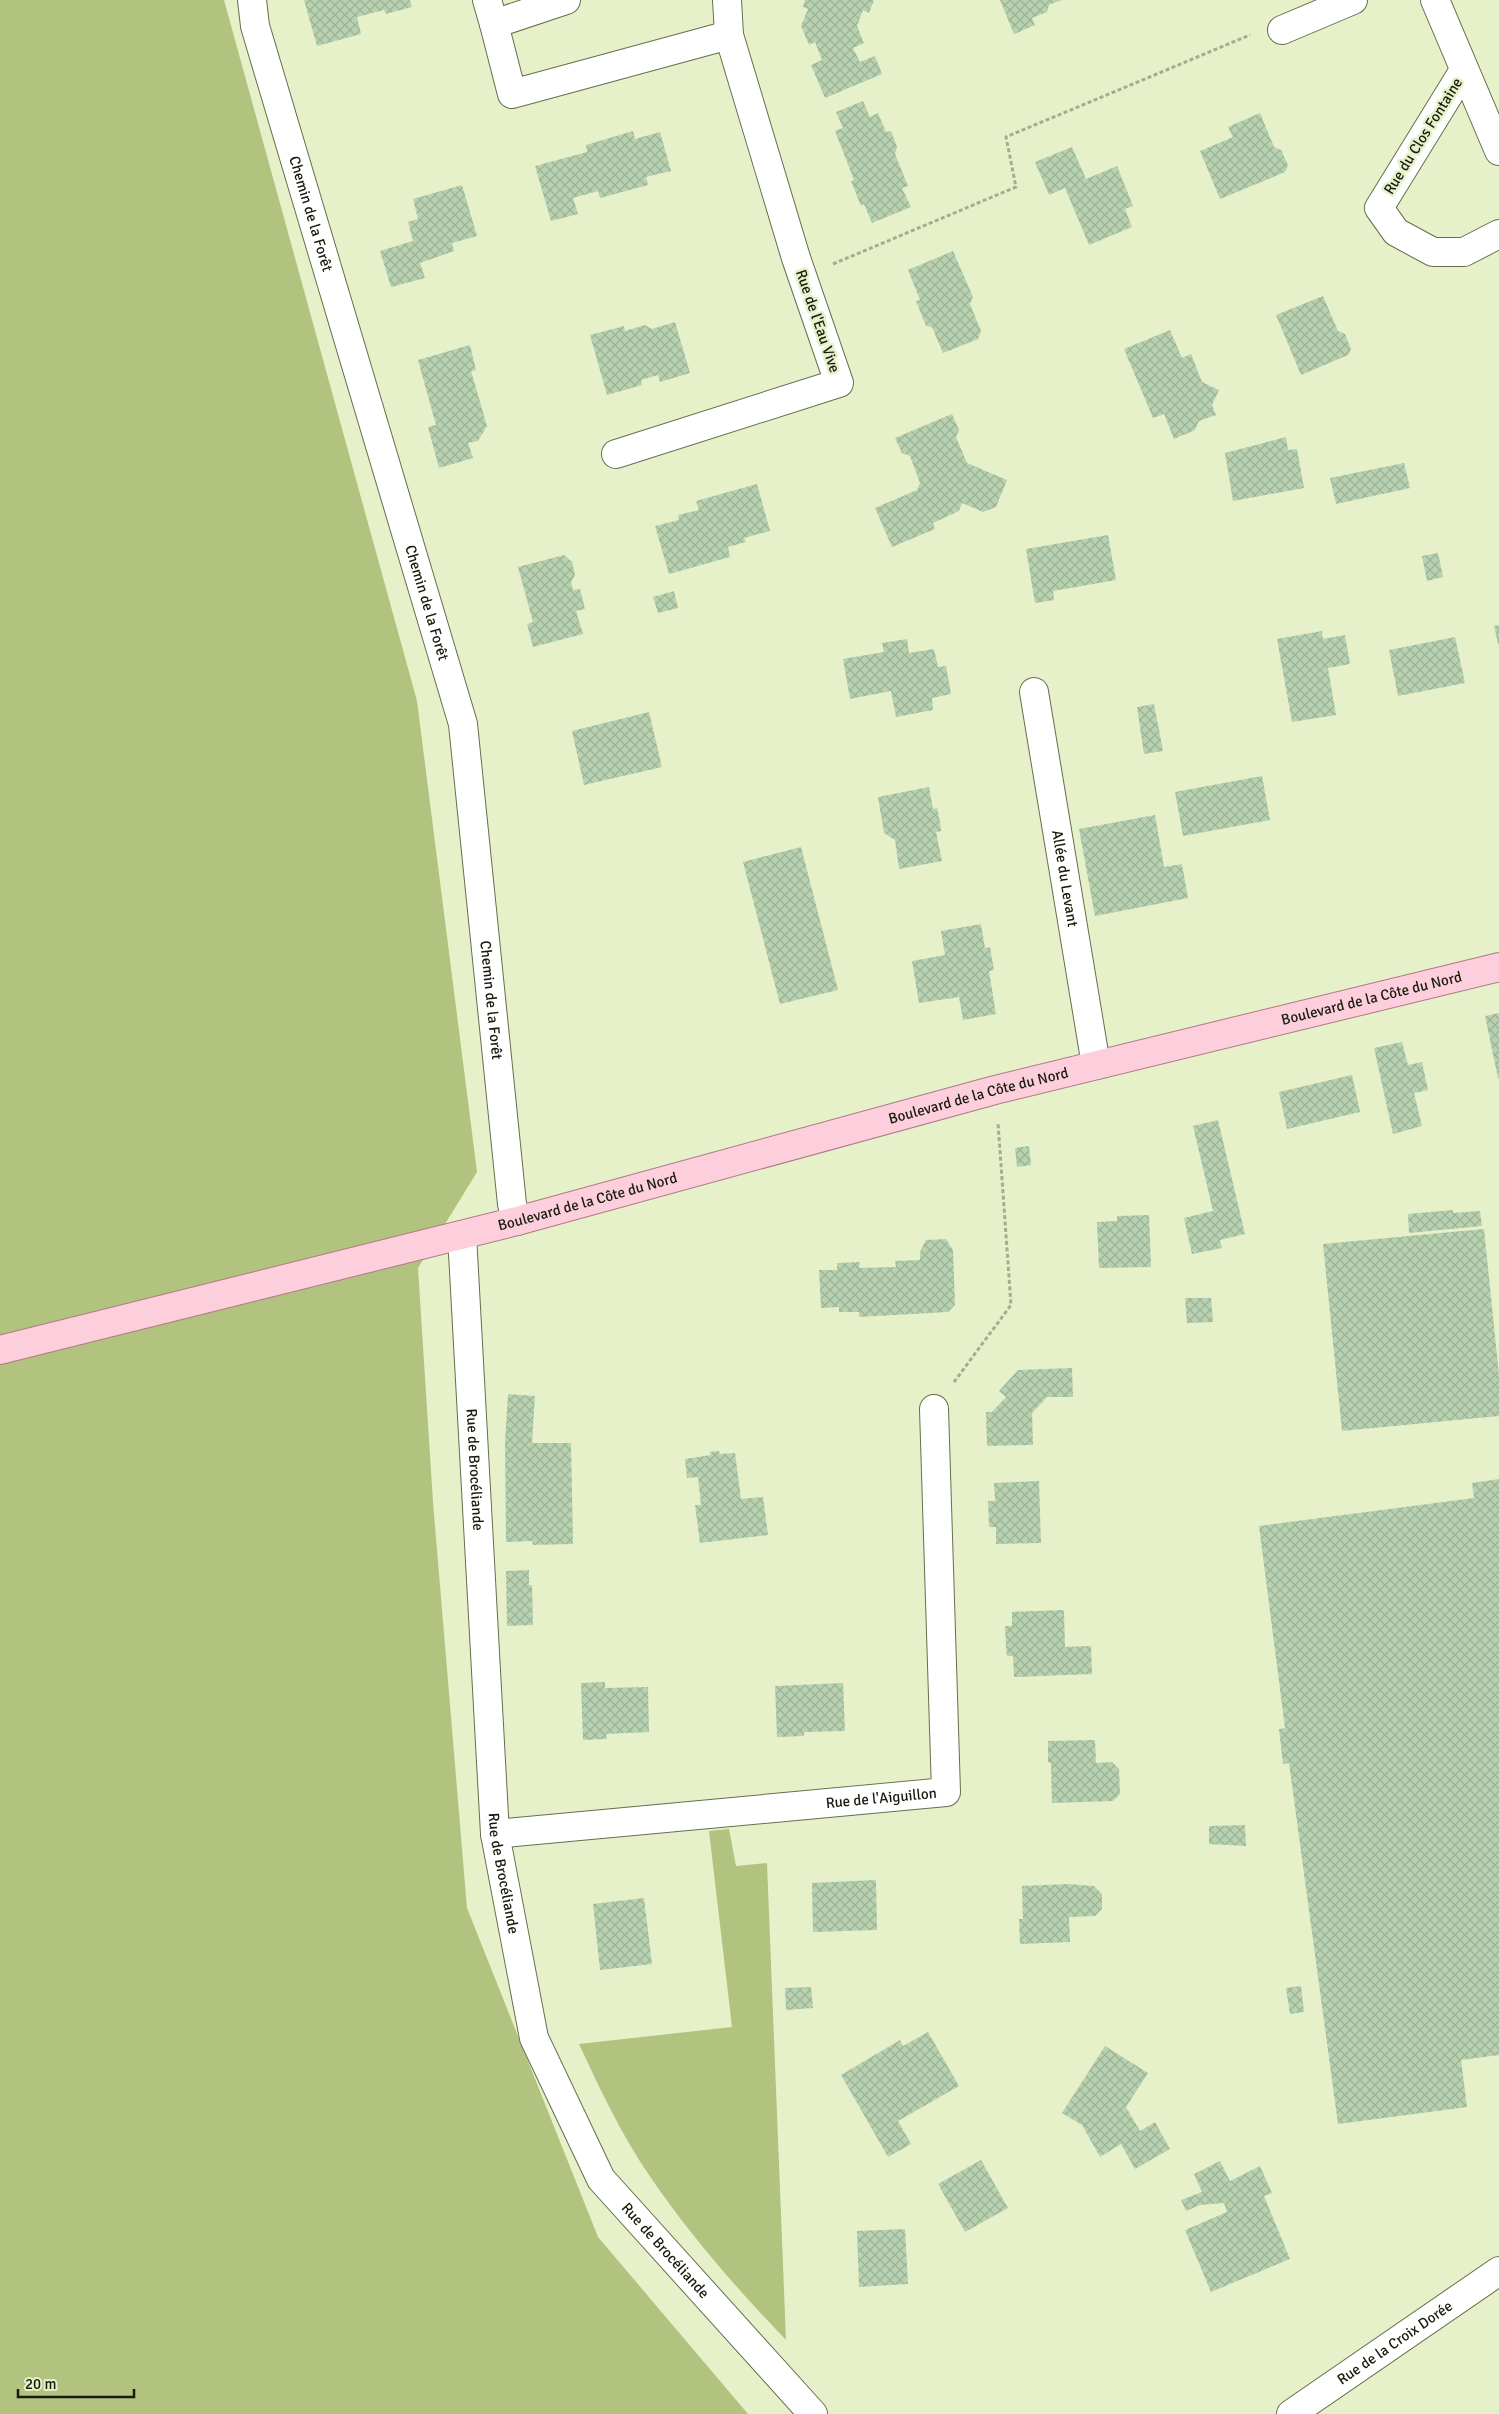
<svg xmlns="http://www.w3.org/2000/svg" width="1499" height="2414" font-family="Signika,sans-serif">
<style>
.grass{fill:#b1c37e}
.building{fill:url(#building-cross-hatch)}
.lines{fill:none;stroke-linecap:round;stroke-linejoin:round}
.minor-casing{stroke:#666f4c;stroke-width:30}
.major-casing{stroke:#ac7a84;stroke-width:30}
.path{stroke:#a4ad8e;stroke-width:3;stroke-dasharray:4 2.5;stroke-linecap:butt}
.minor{stroke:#fff;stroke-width:28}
.major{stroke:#fdcedc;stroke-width:28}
.labels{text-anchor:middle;stroke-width:5;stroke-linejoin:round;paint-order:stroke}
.street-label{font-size:15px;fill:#181c0e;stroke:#e6f1ca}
</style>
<defs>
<pattern id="building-cross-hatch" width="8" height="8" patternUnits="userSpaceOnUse" patternTransform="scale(1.25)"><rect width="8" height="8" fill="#b7d1b1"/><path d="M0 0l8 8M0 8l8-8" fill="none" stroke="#9db397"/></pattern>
</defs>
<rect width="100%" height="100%" fill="#e6f1ca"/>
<path class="grass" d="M0 0H224L417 701 477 1172 418 1268 433 1502 467 1908 598 2237 748 2414H0Z
M729 1829 736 1866 767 1863 786 2340C737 2289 689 2234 649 2175 621 2134 600 2089 579 2044L732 2027 709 1831Z"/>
<path class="building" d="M304 0H410L412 7 386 14 384 10 357 17 361 34 317 46Z
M805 0H874L869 13 863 10 857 26 864 43 853 48 860 62 875 56 882 74 825 98 811 65 822 60 815 42 809 45 801 26 808 9 803 7Z
M1000 0H1061L1049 5 1047 12 1032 18 1035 25 1014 34Z
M863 101 870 117 878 113 886 132 891 131 897 147 895 154 908 186 902 188 911 207 872 223 864 204 861 206 851 181 854 180 835 131 843 128 836 112Z
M1260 113 1274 147 1281 150 1288 165 1285 172 1220 199 1200 151 1233 137 1228 127Z
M633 131 635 139 660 132 671 171 646 177 648 185 600 198 598 191 573 198 578 214 551 221 535 166 587 152 586 145Z
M1072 147 1086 179 1117 166 1133 206 1125 209 1132 227 1089 245 1065 188 1049 195 1035 162Z
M462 185 477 236 452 243 454 251 420 263 425 278 391 287 380 251 413 241 408 222 418 219 413 199Z
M953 251 973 297 970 304 981 331 978 339 943 353 932 327 926 326 916 301 920 300 908 270Z
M1323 296 1338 331 1345 334 1351 349 1348 355 1301 375 1276 315Z
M675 322 690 373 660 382 658 375 641 380 642 385 607 395 590 335 624 326 625 331 645 325 652 329Z
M1170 330 1182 358 1191 354 1202 382 1219 390 1212 405 1216 415 1199 421 1195 430 1174 439 1164 414 1153 418 1124 349Z
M470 345 476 370 471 371 487 426 478 441 468 443 473 458 439 468 428 427 436 425 418 360Z
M952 414 959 430 956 437 967 463 1007 480 996 507 983 512 962 503 959 511 933 523 935 529 892 547 875 508 917 490 920 483 910 456 902 453 895 438Z
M1286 437 1288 450 1297 449 1304 488 1233 501 1225 453Z
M1404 463 1410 488 1336 504 1330 478Z
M757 484 770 531 744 538 746 542 728 547 730 557 669 574 655 526 679 520 678 515 699 510 696 501Z
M1108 535 1116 580 1053 591 1054 600 1035 603 1026 549Z
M1438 553 1443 577 1427 581 1422 556Z
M564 555 572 562 575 575 571 582 573 590 580 589 585 609 576 611 583 634 533 647 527 624 533 622 518 567Z
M674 591 678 608 658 613 653 597Z
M1499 625V644H1498L1494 626Z
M1322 631 1323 639 1345 635 1350 664 1328 668 1336 715 1292 722 1277 639Z
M1455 637 1465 683 1398 696 1389 650Z
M907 639 909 653 934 649 938 667 946 666 951 694 932 698 933 710 896 717 891 691 850 699 843 659 884 652 882 643Z
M1154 704 1163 751 1144 754 1137 707Z
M649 712 662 767 584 785 572 731Z
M1262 776 1270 820 1183 836 1175 792Z
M929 787 933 809 937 808 940 822 941 831 936 832 942 861 899 869 895 840 884 833 878 797Z
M1155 815 1164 867 1182 864 1188 898 1095 916 1079 829Z
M801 847 838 990 780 1004 743 862Z
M981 924 985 948 990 947 994 970 989 971 996 1014 963 1020 959 997 919 1003 912 961 945 955 941 931Z
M1499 1013V1078H1498L1485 1016Z
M1402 1042 1408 1065 1422 1062 1428 1090 1414 1093 1422 1126 1393 1134 1374 1048Z
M1352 1075 1360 1112 1287 1129 1279 1092Z
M1218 1120 1245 1234 1220 1240 1222 1248 1192 1254 1184 1218 1213 1211 1193 1126Z
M1029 1146 1031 1165 1017 1167 1015 1148Z
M1453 1210V1213L1480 1211 1482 1226 1409 1233 1408 1214Z
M1149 1215 1151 1267 1099 1268 1097 1222 1117 1221V1216Z
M1484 1229 1499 1375V1416L1342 1431 1323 1244Z
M946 1239 953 1250 955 1305 948 1312 859 1317V1312H839V1307L821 1308 819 1270H837V1263L860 1262 859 1268 896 1267 895 1261 920 1260V1252L926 1240Z
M1185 1298H1211L1213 1322 1187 1323Z
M1072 1368 1073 1397H1047L1032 1413 1033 1445 987 1446 986 1412H992L1006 1397 999 1391 1018 1370Z
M508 1394 535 1396 532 1443H571L573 1544 533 1545 532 1541 506 1542 505 1443Z
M719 1451 720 1454 735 1453 741 1499 763 1497 768 1535 700 1543 695 1505H701L698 1477 687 1478 685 1459 711 1455 710 1452Z
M1499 1479V2055L1461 2060 1467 2107 1338 2124 1289 1763 1283 1764 1279 1729 1285 1728 1259 1526 1474 1498 1472 1483Z
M1039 1481 1041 1543 996 1544V1527H989L988 1501H995L994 1483Z
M529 1570V1585H532L533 1625 507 1626 506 1571Z
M1064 1610 1065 1647 1091 1646 1092 1674 1014 1677 1013 1656H1007L1006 1647 1005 1626H1012V1612Z
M605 1682V1688L648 1687 649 1732 606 1734 607 1739 583 1740 581 1683Z
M843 1683 845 1731 804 1732V1736L777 1737 775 1686Z
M1095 1740 1096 1763 1112 1762 1119 1769 1120 1794 1113 1801 1052 1803 1051 1763 1048 1762V1741Z
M1245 1825 1246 1846 1209 1844V1826Z
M876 1880 877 1930 813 1932 812 1883Z
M1068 1884 1094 1886 1102 1894V1909L1095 1916 1069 1917 1070 1942 1020 1944 1019 1919H1023L1022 1886Z
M644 1898 652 1964 600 1970 593 1904Z
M1301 1986 1304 2012 1290 2014 1286 1988Z
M811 1987 813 2008 786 2010 785 1988Z
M928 2032 959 2086 898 2121 911 2144 888 2157 841 2075 900 2040 903 2046Z
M1105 2046 1148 2073 1126 2107 1140 2131 1155 2122 1170 2149 1135 2169 1121 2144 1100 2157 1082 2125 1062 2113Z
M981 2160 1008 2208 965 2232 938 2184Z
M1220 2161 1230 2181 1260 2166 1272 2193 1264 2196 1290 2259 1211 2292 1185 2230 1227 2212 1224 2203 1200 2205 1186 2211 1181 2200 1202 2192 1194 2174Z
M905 2229 908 2284 859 2287 857 2231Z"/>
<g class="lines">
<defs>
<g id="minor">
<path id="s1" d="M252 0 255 26 463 724 512 1204 517 1221"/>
<path d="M487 0 494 24 566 0"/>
<path d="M1435 0 1499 151"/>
<path d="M494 24 512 94 729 35"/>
<path d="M1282 30 1353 0"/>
<path d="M1464 70 1379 208 1396 232 1433 252H1464L1499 234"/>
<path d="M616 454 839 383 796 258 729 35 727 0"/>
<path id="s2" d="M1034 692 1096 1065"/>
<path id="s3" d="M462 1235 495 1834 534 2038 601 2179 813 2414"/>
<path id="s4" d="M495 1834 946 1792 934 1409"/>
<path id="s5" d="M1291 2414 1499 2271"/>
</g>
<g id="major">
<path id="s6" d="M0 1350 517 1221 995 1090 1499 967"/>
</g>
</defs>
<use href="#minor" class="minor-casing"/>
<use href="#major" class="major-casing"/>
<path class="path" d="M833 264 1016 187 1006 137 1250 35
M954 1382 1011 1305 998 1123"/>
<use href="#minor" class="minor"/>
<use href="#major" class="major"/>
</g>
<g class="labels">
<g class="street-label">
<text transform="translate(1423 136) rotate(-58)" y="5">Rue du Clos Fontaine</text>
<text dy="5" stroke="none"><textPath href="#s1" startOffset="222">Chemin de la Forêt</textPath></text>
<text transform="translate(818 321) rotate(71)" y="5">Rue de l'Eau Vive</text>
<text dy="5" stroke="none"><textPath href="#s1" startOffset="628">Chemin de la Forêt</textPath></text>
<text dy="5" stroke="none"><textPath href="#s2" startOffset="189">Allée du Levant</textPath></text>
<text dy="5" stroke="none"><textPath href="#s6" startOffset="1416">Boulevard de la Côte du Nord</textPath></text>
<text dy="5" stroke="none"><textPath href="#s1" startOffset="1032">Chemin de la Forêt</textPath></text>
<text dy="5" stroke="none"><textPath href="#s6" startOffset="1011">Boulevard de la Côte du Nord</textPath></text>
<text dy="5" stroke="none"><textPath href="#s6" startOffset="606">Boulevard de la Côte du Nord</textPath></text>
<text dy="5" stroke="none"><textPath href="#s3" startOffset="235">Rue de Brocéliande</textPath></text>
<text dy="5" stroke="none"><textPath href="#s4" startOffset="388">Rue de l'Aiguillon</textPath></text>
<text dy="5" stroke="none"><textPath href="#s3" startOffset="640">Rue de Brocéliande</textPath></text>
<text dy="5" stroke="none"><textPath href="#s3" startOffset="1060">Rue de Brocéliande</textPath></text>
<text dy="5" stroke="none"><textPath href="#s5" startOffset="126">Rue de la Croix Dorée</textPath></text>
</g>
</g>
<path d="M18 2389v8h116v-8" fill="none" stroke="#181c0e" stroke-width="2.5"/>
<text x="25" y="2389" font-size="15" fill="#181c0e" stroke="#e6f1ca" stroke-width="4" paint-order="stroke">20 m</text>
</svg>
